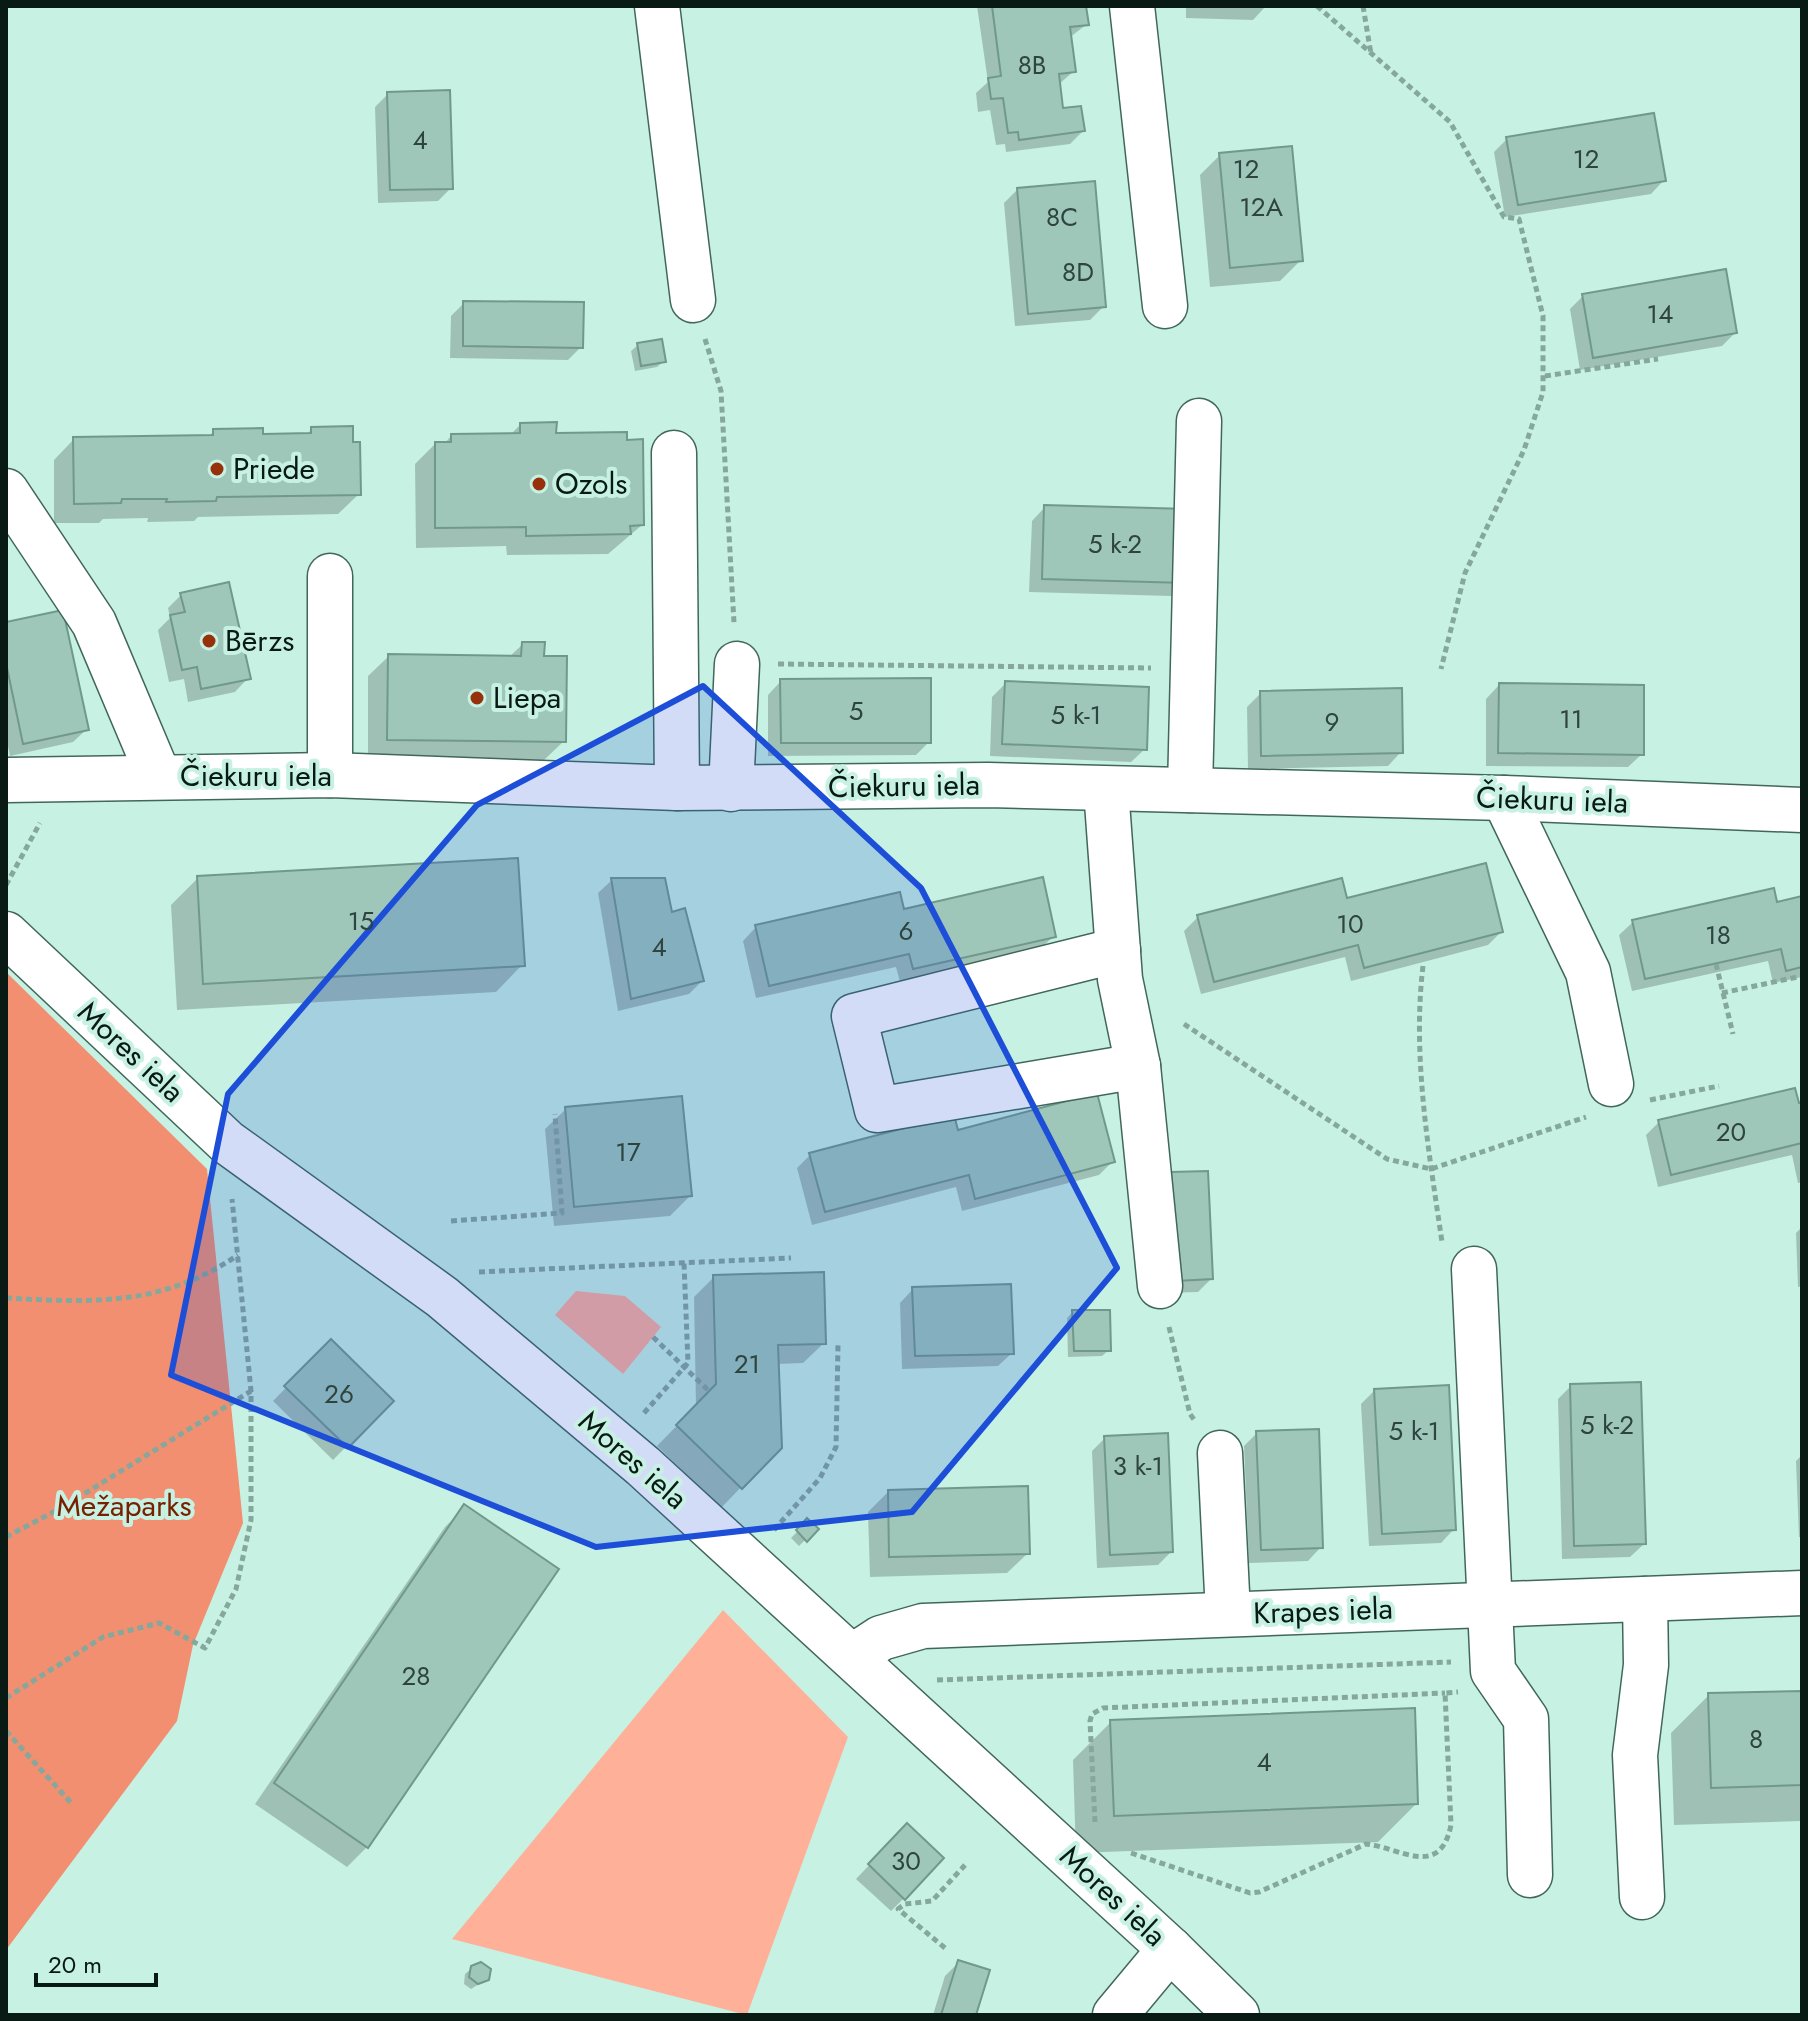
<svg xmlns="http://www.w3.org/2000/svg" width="1808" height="2021" font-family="Jost,sans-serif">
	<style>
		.green { fill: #feb099 }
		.forest { fill: #f28f71 }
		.shadow { fill: #0003 }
		.building { fill: #9ec7ba; stroke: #71988c; stroke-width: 2 }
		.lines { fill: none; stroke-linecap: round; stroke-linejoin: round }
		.minor-casing { stroke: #41675b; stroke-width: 47 }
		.path { stroke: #86a79c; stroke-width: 5; stroke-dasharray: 6 4; stroke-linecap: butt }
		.minor { stroke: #fff; stroke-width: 44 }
		.marked { fill: #1d4ed8; fill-opacity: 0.2; stroke: #1d4ed8; stroke-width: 6; stroke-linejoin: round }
		.poi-dot { fill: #97310c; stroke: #c7f1e3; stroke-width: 3 }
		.labels { text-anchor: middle; stroke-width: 8; stroke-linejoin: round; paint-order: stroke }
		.number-label { font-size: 26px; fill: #2e443e }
		.poi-label { font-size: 30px; fill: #091914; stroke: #c7f1e3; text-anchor: start }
		.street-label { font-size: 30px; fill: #091914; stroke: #c7f1e3 }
		.park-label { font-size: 30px; fill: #782101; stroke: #c7f1e3 }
	</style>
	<rect width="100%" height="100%" fill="#c7f1e3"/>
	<!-- green -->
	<g class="green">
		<path d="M576,1291L625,1296L661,1327L623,1374L555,1315Z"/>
		<path d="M723,1610L848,1737L747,2015L452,1939Z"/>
	</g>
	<!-- forest -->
	<path class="forest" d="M6,972L207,1169L243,1523L193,1645L177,1721L6,1950Z"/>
	<!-- shadow -->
	<g class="shadow">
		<path d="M977,6H1067L1087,24L1069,38L1074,71L1058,85L1061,110L1083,131L1070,144L1006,152L1005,144L996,145L990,110L978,112L976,93L988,82Z"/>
		<path d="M1186,6H1266L1253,20L1186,18Z"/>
		<path d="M388,94L451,188L438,201L378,203L375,107Z"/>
		<path d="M1507,139L1664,180L1651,194L1505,217L1494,152Z"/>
		<path d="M1220,155L1301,260L1280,281L1210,287L1200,175Z"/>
		<path d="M1018,189L1104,306L1090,320L1015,326L1004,203Z"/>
		<path d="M1583,296L1735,333L1722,346L1580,370L1570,309Z"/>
		<path d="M464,303L581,347L568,360L450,358L451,316Z"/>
		<path d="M638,345L664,361L657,367L635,371L631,351Z"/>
		<path d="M520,425L554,435L642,525L608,554L507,555L506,546L416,548L415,464L435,444H444L451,436L510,435Z"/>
		<path d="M312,429L359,494L338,514L198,517L194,521L147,522L148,518L103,519L99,523H54V460L74,439L208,437L214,431L306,435Z"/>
		<path d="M1045,507L1184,582L1171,596L1029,592L1032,521Z"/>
		<path d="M181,595L248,678L235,692L188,702L184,679L169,682L158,630L170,618L168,608Z"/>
		<path d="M6,624L87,729L73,742L10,756L6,736Z"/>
		<path d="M523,644L542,658L564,741L543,761L368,759V676L389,656L508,658Z"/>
		<path d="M781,681L929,742L916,755L768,756V695Z"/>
		<path d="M1006,683L1145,749L1131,762L990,756L992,697Z"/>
		<path d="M1499,685L1642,754L1628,767L1486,766V699Z"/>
		<path d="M1261,693L1401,752L1388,766L1248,769L1247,707Z"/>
		<path d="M198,878L522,965L496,992L177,1010L171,905Z"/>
		<path d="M612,880L671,915L702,981L689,994L618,1011L598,893Z"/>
		<path d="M1802,898V977L1773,983L1768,961L1632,991L1619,935L1633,922Z"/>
		<path d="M1346,901L1501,932L1488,945L1351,981L1345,957L1201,994L1184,931L1198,917Z"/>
		<path d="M902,912L1054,936L1040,949L900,982L896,967L756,998L743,941L756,927Z"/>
		<path d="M1802,1104V1182L1798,1183L1792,1155L1658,1187L1646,1135L1659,1122Z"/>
		<path d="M566,1109L690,1196L670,1216L554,1226L545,1129Z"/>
		<path d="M956,1132L1112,1162L1099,1175L962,1211L956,1187L812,1225L797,1168L810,1155Z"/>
		<path d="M1172,1174L1211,1279L1198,1292L1164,1293L1159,1188Z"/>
		<path d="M1802,1227V1286L1798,1287L1796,1233Z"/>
		<path d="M714,1277L824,1343L803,1363L777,1364L780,1447L721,1508L657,1446L696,1406L694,1297Z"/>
		<path d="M913,1289L1012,1353L998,1366L902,1369L900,1303Z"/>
		<path d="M1073,1312L1109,1350L1102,1356L1068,1357L1067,1318Z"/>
		<path d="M331,1342L391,1401L333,1460L273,1401Z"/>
		<path d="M1571,1386L1644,1544L1630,1557L1562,1559L1558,1399Z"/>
		<path d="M1375,1390L1454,1529L1441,1543L1369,1546L1361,1404Z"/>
		<path d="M1257,1433L1321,1547L1308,1561L1249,1563L1244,1446Z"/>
		<path d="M1105,1438L1171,1552L1158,1565L1097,1568L1092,1451Z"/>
		<path d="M1802,1455V1537H1799L1796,1461Z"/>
		<path d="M888,1492L1028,1553L1007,1573L870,1577L868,1512Z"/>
		<path d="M465,1507L367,1847L347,1867L255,1804L445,1527Z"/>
		<path d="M808,1521L816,1529L799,1546L791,1538Z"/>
		<path d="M1802,1693V1821L1674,1825L1671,1733L1709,1695Z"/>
		<path d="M1111,1722L1416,1804L1378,1842L1076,1853L1073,1760Z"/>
		<path d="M894,1839L904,1898L891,1911L856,1879Z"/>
		<path d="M958,1963L974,2015H933L945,1976Z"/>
		<path d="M472,1968L487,1979L471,1989L464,1984L465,1974Z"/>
	</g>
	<!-- building -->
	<g class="building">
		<path d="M992,6H1086L1089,25L1070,27L1076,72L1059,74L1063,108L1081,106L1085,131L1019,140L1018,132L1008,133L1003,98L991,99L988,78L1001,76Z"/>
		<path d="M450,90L453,189L390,190L387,92Z"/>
		<path d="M1654,113L1666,181L1518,205L1506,137Z"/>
		<path d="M1292,146L1303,261L1230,268L1219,153Z"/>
		<path d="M1095,181L1106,307L1028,314L1017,188Z"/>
		<path d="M1726,269L1737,333L1593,358L1582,294Z"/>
		<path d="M463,301L584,302L583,348L463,346Z"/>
		<path d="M662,339L666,362L641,366L637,343Z"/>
		<path d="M557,422L556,433L627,432V440L643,439L644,525L630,526L631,534L526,536V527L435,528V442H451V434L520,433V423Z"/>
		<path d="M353,426V442H360L361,495L217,497L216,501L166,502L167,499H122L121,503L74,504L73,437L213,435V429L263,428V434L311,433V427Z"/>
		<path d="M1044,505L1188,509L1186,583L1042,579Z"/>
		<path d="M229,582L251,679L201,689L197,667L182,670L170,615L185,612L180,593Z"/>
		<path d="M63,610L89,730L23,744L6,663V622Z"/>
		<path d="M522,642H545L544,656H567L566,742L387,740L388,654L521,656Z"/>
		<path d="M931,678V743H781L780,679Z"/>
		<path d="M1005,681L1149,687L1147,750L1002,744Z"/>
		<path d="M1499,683L1644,685V755L1498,753Z"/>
		<path d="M1402,688L1403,753L1261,756L1260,691Z"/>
		<path d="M518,858L525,966L203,984L197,876Z"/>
		<path d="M1486,863L1503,932L1364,968L1358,945L1214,982L1197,915L1342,878L1347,898Z"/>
		<path d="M1043,877L1056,937L913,969L909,954L769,986L755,925L900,892L904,909Z"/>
		<path d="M611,878H665L672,912L685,908L704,981L631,999Z"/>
		<path d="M1774,888L1777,902L1802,896V967L1786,971L1781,949L1645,979L1632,920Z"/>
		<path d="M1795,1088L1799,1103L1802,1102V1143L1671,1175L1658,1120Z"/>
		<path d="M1097,1093L1115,1162L975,1199L969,1175L825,1212L809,1153L954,1115L958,1130Z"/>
		<path d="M682,1096L692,1196L574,1207L565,1107Z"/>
		<path d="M1208,1171L1213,1279L1176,1281L1171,1172Z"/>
		<path d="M824,1272L826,1344L778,1345L782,1448L742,1489L676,1425L716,1384L713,1275Z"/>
		<path d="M1011,1284L1014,1354L915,1356L912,1287Z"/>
		<path d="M1072,1310H1110L1111,1351H1074Z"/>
		<path d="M331,1339L394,1401L348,1448L284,1386Z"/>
		<path d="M1641,1382L1646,1544L1574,1546L1570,1384Z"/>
		<path d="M1449,1385L1456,1530L1382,1534L1374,1389Z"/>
		<path d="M1319,1429L1323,1548L1261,1550L1256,1431Z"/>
		<path d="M1168,1433L1173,1552L1110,1555L1104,1436Z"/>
		<path d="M1028,1486L1030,1554L889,1557L888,1490Z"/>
		<path d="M464,1504L559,1569L368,1848L274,1783Z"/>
		<path d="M807,1518L819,1529L807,1542L796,1530Z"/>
		<path d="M1802,1691V1785L1711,1788L1708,1693Z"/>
		<path d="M1415,1708L1418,1804L1114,1816L1110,1720Z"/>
		<path d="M907,1823L944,1858L905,1900L868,1864Z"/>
		<path d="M958,1960L990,1970L976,2015H941Z"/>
		<path d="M481,1962L491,1969L489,1980L478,1984L469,1977L471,1966Z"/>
	</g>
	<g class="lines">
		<defs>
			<g id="minor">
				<path d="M657,6L693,300"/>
				<path d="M1132,6L1165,306"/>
				<path d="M674,453L677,788"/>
				<path d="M6,491L94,623L159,777"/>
				<path d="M330,775V576"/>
				<path d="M6,780L330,775L677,788L988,785L1504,798L1802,810"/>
				<path d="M731,789L737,664"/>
				<path d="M1106,789L1120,979L1138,1066L1160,1286"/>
				<path d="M1190,790L1199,421"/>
				<path d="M1504,798L1588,972L1611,1084"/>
				<path d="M6,934L227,1142L442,1297L643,1466L1170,1949L1237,2015"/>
				<path d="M1118,950L854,1016L877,1110L1138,1066"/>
				<path d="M1474,1269L1493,1671L1526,1719L1530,1875"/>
				<path d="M1220,1453L1228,1613"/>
				<path d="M852,1657L881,1638L923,1626L1802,1593"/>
				<path d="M1642,1897L1635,1755L1646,1665L1645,1599"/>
				<path d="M1115,2015L1170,1949"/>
			</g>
		</defs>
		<!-- minor casing -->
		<use href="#minor" class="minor-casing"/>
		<!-- path -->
		<g class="path">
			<path d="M1317,6L1450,122L1504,217L1519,219L1543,316V392L1524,450L1465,573L1441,669"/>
			<path d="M1363,6L1371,54"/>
			<path d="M705,339L721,391L734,623"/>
			<path d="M1545,376L1658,359"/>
			<path d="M778,664L1151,668"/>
			<path d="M6,885L40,823"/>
			<path d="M1716,964L1733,1034"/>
			<path d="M1423,966C1412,1056 1429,1153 1442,1242"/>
			<path d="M1722,993L1802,976"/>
			<path d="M1184,1024L1387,1159L1431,1169L1586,1117"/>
			<path d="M1650,1100L1719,1086"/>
			<path d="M451,1221L562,1213L555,1114"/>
			<path d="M479,1272L791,1258"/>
			<path d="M6,1298C93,1303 163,1306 238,1255"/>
			<path d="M1169,1327L1190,1414L1195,1421"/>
			<path d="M653,1337L709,1391"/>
			<path d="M644,1413L688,1363L684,1263"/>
			<path d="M774,1530L820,1478L836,1447L838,1345"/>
			<path d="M6,1537L61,1508L251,1391"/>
			<path d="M937,1680L1451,1662"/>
			<path d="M6,1698L103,1637L159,1623L205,1648L236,1589L251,1520V1391L232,1199"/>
			<path d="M6,1731L72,1804"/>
			<path d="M1095,1822L1090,1721L1092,1714L1103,1708L1445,1693"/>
			<path d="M1131,1853L1250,1893L1259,1892L1366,1844C1399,1847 1440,1880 1451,1825L1445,1693L1458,1692"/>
			<path d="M945,1948L898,1909L905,1904L932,1901L965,1865"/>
		</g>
		<!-- minor -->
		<use href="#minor" class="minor"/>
	</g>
	<!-- marked area -->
	<path class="marked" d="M703,686L921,888L1117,1268L912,1512L596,1547L171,1375L228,1094L477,805Z"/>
	<!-- markers -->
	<g class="poi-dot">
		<circle cx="217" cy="469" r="8"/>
		<circle cx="539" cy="484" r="8"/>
		<circle cx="209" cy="641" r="8"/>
		<circle cx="477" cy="698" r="8"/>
	</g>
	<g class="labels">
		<!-- number labels -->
		<g class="number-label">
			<text x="1032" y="74">8B</text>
			<text x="420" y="149">4</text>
			<text x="1586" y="168">12</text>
			<text x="1246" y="178">12</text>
			<text x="1261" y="216">12A</text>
			<text x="1062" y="226">8C</text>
			<text x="1078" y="281">8D</text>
			<text x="1660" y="323">14</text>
			<text x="1115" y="553">5 k-2</text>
			<text x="856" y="720">5</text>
			<text x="1076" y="724">5 k-1</text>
			<text x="1571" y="728">11</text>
			<text x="1332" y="731">9</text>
			<text x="361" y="930">15</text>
			<text x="1350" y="933">10</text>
			<text x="906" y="940">6</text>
			<text x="1718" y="944">18</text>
			<text x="659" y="956">4</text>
			<text x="1731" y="1141">20</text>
			<text x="628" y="1161">17</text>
			<text x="747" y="1373">21</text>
			<text x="339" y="1403">26</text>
			<text x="1607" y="1434">5 k-2</text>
			<text x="1414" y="1440">5 k-1</text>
			<text x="1138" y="1475">3 k-1</text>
			<text x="416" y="1685">28</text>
			<text x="1756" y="1748">8</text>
			<text x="1264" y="1771">4</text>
			<text x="906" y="1870">30</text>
		</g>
		<!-- poi labels -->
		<g class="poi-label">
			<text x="233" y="479">Priede</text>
			<text x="555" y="494">Ozols</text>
			<text x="225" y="651">Bērzs</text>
			<text x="493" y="708">Liepa</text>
		</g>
		<!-- street labels -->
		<g class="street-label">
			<text x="256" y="786">Čiekuru iela</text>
			<text transform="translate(904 786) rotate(-1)" y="10">Čiekuru iela</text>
			<text transform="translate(1552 800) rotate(2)" y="10">Čiekuru iela</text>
			<text transform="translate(131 1052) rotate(43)" y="10">Mores iela</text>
			<text transform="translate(633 1460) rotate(41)" y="10">Mores iela</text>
			<text transform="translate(1323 1611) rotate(-2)" y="10">Krapes iela</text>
			<text transform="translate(1113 1896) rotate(43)" y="10">Mores iela</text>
		</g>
		<!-- park labels -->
		<g class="park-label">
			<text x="124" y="1516">Mežaparks</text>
		</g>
	</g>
	<!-- border -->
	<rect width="1808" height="2021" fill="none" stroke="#091914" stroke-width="16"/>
	<!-- scale -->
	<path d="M36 1973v12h120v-12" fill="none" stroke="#091914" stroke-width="4"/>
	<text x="48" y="1973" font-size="24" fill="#091914" stroke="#c7f1e3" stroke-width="6" paint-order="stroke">20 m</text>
</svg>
